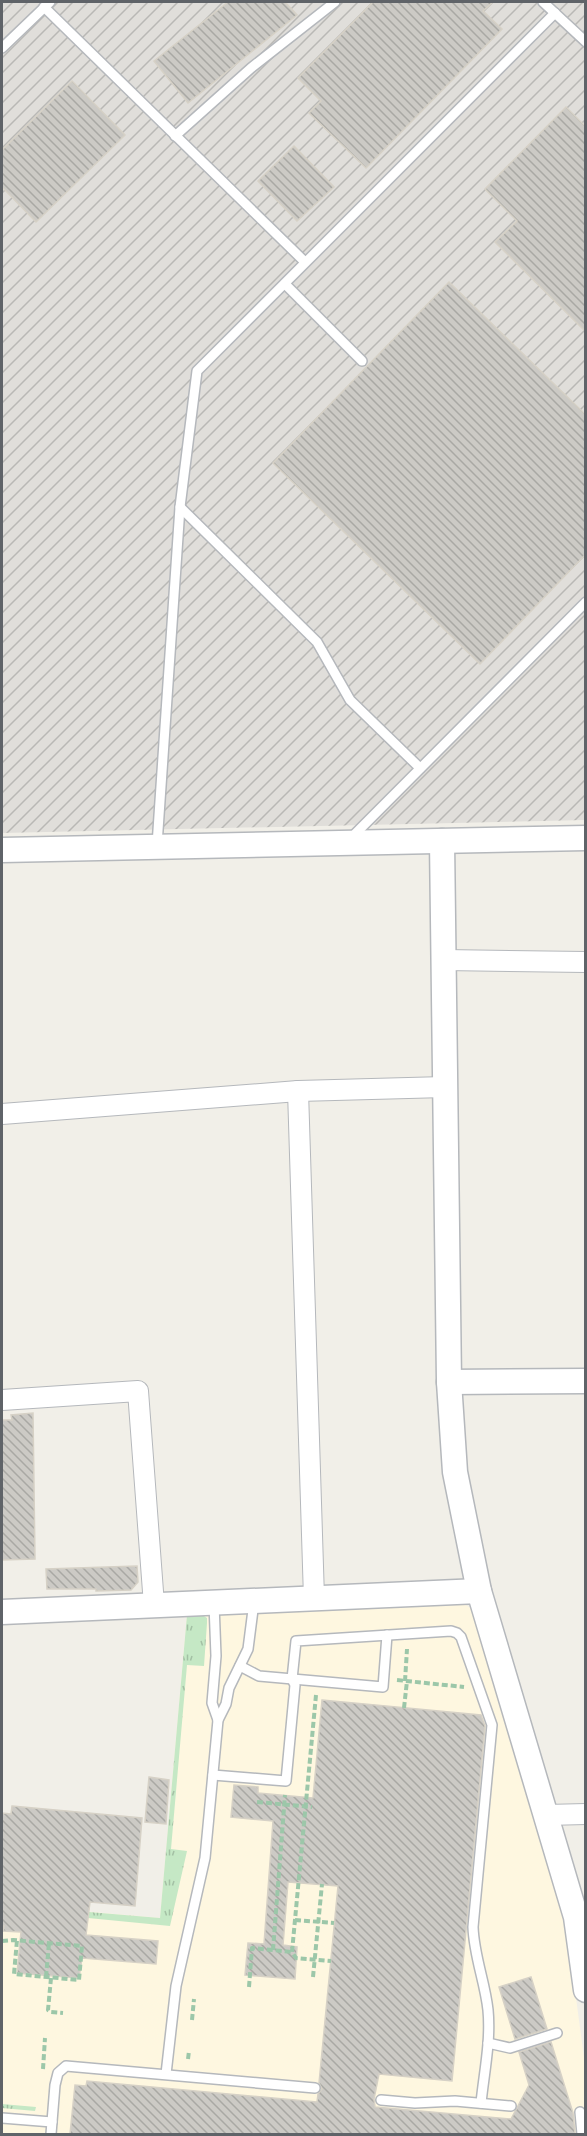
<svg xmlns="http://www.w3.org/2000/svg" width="587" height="2136" font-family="Ubuntu,sans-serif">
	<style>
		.commercial { fill: #fef7e0 }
		.industrial { fill: url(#industrial-furrows) }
		.grass { fill: url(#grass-tufts) }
		.building { fill: url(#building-back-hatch); stroke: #d6d1c6; stroke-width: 1.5 }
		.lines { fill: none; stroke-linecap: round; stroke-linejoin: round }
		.service-casing { stroke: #b5b8bc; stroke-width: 12 }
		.minor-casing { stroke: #b5b8bc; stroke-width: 22 }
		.tertiary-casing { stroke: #b5b8bc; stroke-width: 27 }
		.path { stroke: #9cc7a9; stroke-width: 4; stroke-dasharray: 6 3; stroke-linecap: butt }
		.service { stroke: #fff; stroke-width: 9 }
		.minor { stroke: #fff; stroke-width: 20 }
		.tertiary { stroke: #fff; stroke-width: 24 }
	</style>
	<defs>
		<pattern id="industrial-furrows" width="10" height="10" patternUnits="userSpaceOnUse" patternTransform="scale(1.5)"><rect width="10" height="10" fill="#e0deda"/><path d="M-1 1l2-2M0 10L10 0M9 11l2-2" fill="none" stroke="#b9b8b5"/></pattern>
		<pattern id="grass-tufts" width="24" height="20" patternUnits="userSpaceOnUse" patternTransform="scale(1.5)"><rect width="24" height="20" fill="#c5e8c5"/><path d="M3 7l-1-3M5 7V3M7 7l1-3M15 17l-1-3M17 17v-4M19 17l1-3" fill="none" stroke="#a3c0a4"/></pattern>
		<pattern id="building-back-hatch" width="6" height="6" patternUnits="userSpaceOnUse" patternTransform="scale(1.5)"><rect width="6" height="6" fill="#cccac5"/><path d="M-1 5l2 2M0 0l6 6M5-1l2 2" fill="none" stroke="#a9a8a4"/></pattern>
	</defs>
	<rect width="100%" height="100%" fill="#f1efe8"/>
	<!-- commercial -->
	<path class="commercial" d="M460,1601L475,1611L565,1916L585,2065V2134H2V1904L160,1918L187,1615Z"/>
	<!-- industrial -->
	<path class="industrial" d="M2,2H585V820L2,833Z"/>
	<!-- grass -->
	<g class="grass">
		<path d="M201,1614L207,1618V1623L204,1666L187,1665L171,1849L187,1851L170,1926L88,1918L89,1912L160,1918L187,1615Z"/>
		<path d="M2,2104L36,2107L35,2111L2,2108Z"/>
	</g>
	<!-- building -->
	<g class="building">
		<path d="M228,2H285L297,15L188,103L154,61Z"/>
		<path d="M373,2H493L483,11L502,29L366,168L309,113L321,101L298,78Z"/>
		<path d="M72,81L125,135L36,222L2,187V150Z"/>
		<path d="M566,107L585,126V331L495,242L517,221L485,189Z"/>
		<path d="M294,146L334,187L297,221L258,181Z"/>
		<path d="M449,282L585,414V555L480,664L273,463Z"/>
		<path d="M33,1413L35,1559L2,1560V1420H12L11,1415Z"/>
		<path d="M137,1566L138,1582L131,1590L96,1591V1589H47L46,1569Z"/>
		<path d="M322,1700L481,1715L485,1726L452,2081L379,2074L374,2099L375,2107L511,2119L529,2085L519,2052L551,2042L573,2113L575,2134H70L75,2085L86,2086L87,2081L317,2102L318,2094L322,2089L319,2083L338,1886L288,1882L283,1945L297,1947L295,1979L245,1975L248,1943L264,1944L273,1821L231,1817L234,1785L258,1787V1793L313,1798Z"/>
		<path d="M149,1777L169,1780L166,1824L145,1822Z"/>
		<path d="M12,1806L142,1818L135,1906L90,1902L86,1935L158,1941L156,1964L82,1958L79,1978L17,1973L21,1932L3,1931L4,1926H2V1813L11,1814Z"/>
		<path d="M531,1977L547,2029L515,2039L499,1987Z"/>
	</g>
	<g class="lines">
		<defs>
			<g id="service">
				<path d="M543,2L586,42"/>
				<path d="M44,7L305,262"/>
				<path d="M2,48L50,2"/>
				<path d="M175,136L251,68L335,2"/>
				<path d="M285,284L362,361"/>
				<path d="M180,507L317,642L350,700L420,768"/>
				<path d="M350,839L586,602"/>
				<path d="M157,845L180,507L197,371L555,13"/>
				<path d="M214,1604L216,1656L212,1703L218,1720"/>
				<path d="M240,1666L259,1676L383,1687L387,1635"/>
				<path d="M213,1775L286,1781L295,1685L292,1679L296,1641L451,1631L457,1633L461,1637L492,1725L473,1927C474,1956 485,1982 488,2010C491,2041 484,2073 481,2103"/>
				<path d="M488,2043L510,2048L557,2033"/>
				<path d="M166,2074L176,1986L205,1858L218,1720L226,1704L229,1688L248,1649L254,1602"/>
				<path d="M381,2100L415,2103L455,2101L511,2106"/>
				<path d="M580,2112L582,2134"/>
				<path d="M2,2118L52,2122"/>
				<path d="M51,2134L55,2085L58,2073L66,2066L315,2088"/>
			</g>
			<g id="minor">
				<path d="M444,960L586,962"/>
				<path d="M298,1091L314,1598"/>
				<path d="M2,1114L298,1091L445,1087"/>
				<path d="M2,1400L138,1391L154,1605"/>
				<path d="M546,1815L586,1814"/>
			</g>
			<g id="tertiary">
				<path d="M442,841L449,1382L455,1472L479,1591L576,1917L586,1990"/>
				<path d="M2,850L586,838"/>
				<path d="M449,1382L586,1381"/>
				<path d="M2,1612L479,1591"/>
			</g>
		</defs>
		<!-- service casing -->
		<use href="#service" class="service-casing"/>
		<!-- minor casing -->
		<use href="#minor" class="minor-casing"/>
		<!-- tertiary casing -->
		<use href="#tertiary" class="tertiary-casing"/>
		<!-- path -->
		<g class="path">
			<path d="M397,1680L464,1687"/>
			<path d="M405,1681L407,1649"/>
			<path d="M316,1695L292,1952L296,1958L331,1961"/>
			<path d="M404,1708L407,1681"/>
			<path d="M257,1802L312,1807"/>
			<path d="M295,1920L334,1923"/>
			<path d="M2,1941L13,1940L82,1946L79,1980L14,1974L17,1940"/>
			<path d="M273,1950L285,1795"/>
			<path d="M46,1977L49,1943"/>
			<path d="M313,1977L322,1884"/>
			<path d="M51,1978L48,2010L51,2012L63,2013"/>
			<path d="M249,1987L252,1948L292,1952"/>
			<path d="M192,2020L194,1999"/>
			<path d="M188,2059L189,2051"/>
			<path d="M43,2069L45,2038"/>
		</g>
		<!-- service -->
		<use href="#service" class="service"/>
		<!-- minor -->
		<use href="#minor" class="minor"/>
		<!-- tertiary -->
		<use href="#tertiary" class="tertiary"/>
	</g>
	<!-- border -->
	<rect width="587" height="2136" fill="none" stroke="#5f6368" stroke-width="6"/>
</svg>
